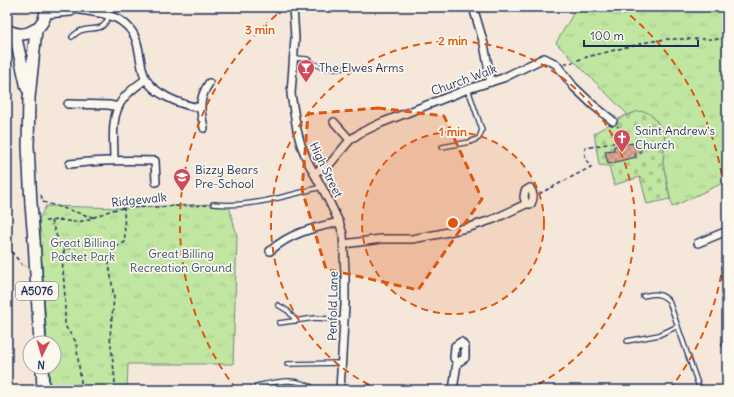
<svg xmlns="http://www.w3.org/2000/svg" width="734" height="397" font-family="Delius,sans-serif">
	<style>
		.cemetery { fill: url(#cemetery-stones); stroke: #6e8a80 }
		.park { fill: url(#park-tufts); stroke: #6e8a80 }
		.building { fill: url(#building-cross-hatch); stroke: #1b2f5e }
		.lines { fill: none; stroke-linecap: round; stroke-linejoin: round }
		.service-casing { stroke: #1b2f5e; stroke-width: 6 }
		.minor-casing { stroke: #1b2f5e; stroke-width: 10 }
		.primary-casing { stroke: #1b2f5e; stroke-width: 14 }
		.path { stroke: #1b2f5e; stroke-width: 1.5; stroke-dasharray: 4 3; stroke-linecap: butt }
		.service { stroke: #fbf7ec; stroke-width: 3.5 }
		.minor { stroke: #fbf7ec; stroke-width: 7 }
		.primary { stroke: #fbf7ec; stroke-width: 11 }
		.primary-bridge-casing { stroke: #1b2f5e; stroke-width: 14; stroke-linecap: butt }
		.primary-bridge { stroke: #fbf7ec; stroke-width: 11 }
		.marked { fill: #de5710; fill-opacity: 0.2; stroke: #de5710; stroke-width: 3; stroke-dasharray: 8 5; stroke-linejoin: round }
		.ring { fill: none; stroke: #de5710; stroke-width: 2; stroke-dasharray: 7 5 }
		.labels { text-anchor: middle; stroke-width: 3.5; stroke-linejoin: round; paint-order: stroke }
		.shield { fill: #fbf7ec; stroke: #5e6b89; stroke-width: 1 }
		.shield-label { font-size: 11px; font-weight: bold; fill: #1b2f5e }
		.poi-label { font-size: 12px; fill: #1b2f5e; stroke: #fbf7ec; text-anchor: start }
		.street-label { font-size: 12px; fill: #1b2f5e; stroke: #fbf7ec }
		.park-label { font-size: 12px; fill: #3c546b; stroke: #fbf7ec }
		.centre { fill: #de5710; stroke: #fbf7ec; stroke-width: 2 }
		.ring-label { font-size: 12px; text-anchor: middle; font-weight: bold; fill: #de5710; stroke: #fbf7ec; stroke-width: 3.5; stroke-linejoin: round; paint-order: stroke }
	</style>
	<defs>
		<pattern id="cemetery-stones" width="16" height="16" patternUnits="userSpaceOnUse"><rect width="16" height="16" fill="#c0e6a1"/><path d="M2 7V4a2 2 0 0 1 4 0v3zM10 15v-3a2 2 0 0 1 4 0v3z" fill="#a4c68d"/></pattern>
		<pattern id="park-tufts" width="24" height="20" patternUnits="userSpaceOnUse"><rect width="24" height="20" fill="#c0e6a1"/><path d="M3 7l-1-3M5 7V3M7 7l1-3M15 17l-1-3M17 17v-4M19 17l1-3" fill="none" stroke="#a4c68d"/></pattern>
		<pattern id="building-cross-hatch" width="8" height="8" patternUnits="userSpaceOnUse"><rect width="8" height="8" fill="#dba790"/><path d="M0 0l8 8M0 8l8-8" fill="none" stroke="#b18879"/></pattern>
	</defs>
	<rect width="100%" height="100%" fill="#f5e7da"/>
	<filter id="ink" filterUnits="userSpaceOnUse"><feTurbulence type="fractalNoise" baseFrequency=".025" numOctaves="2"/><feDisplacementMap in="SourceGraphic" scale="8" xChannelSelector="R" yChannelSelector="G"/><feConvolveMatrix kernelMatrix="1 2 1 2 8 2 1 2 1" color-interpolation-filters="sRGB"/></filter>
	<g filter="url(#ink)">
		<!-- cemetery -->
		<path class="cemetery" d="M643,110L651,114L665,133L663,163L670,199L647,204L640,177L614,185L609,166L599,165L594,133C610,125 626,112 643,110Z"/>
		<!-- park -->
		<g class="park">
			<path d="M577,7H727V181L672,207L663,163L665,133C653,117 650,105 628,115L556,43Z"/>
			<path d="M213,204L229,206L237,236L233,364H128L127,390H50L49,367H54V343H47L39,219L46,206L124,208Z"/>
		</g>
		<!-- building -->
		<path class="building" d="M634,143V147L640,146L641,152L635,153L636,157L608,164L605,151L614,150V146Z"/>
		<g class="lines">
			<defs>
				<g id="service">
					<path d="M72,37C75,34 79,31 83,30C96,27 104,32 109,15"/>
					<path d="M294,58L307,59L314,64L327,68H345"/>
					<path d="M442,147L470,142L479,138L482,130L468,89"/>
					<path d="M213,204C250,208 286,196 321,187"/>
					<path d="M643,296C654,294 660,292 669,301L700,390"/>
					<path d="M278,305L288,311L296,321"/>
					<path d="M279,323L315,318L344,320"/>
					<path d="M627,341L659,335L678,326"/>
					<path d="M724,344L727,342"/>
					<path d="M287,364L342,363"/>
					<path d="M256,386C280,381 294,376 317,390"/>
				</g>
				<g id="minor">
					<path d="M62,7C79,11 106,11 121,21C142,35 137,54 144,75C151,94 182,105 200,108"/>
					<path d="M293,7L295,38L291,94L297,130L301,145L308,162L327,197L339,222L343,234L345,273V304L340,390"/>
					<path d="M473,7L484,44L491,82"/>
					<path d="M46,14L71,12"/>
					<path d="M68,104L109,105L118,107"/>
					<path d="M334,122L350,140"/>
					<path d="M204,128C200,109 198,100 209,83"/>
					<path d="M114,160C114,140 110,116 123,99C129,91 138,85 146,79"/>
					<path d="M70,164C99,160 126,160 155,161L156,182"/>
					<path d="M314,173L329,165L350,140L360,133L381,123L468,89L503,78L544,58L556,64L574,87L593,105L613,121"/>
					<path d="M698,243L727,231"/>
					<path d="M344,244L381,239H412L439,234L470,227L494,219L526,204L524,197L525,191L530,188C534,194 534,198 531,204H526"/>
					<path d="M270,251C290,233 313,228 339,222"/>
					<path d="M453,390L457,363L454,358L455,346L461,342L465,347V358L457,363"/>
				</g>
				<g id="primary">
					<path d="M7,30C25,41 47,28 46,7"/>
					<path d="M15,34L27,88"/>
					<path d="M31,204L28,146L29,98L36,30"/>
					<path d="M34,240L40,343"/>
					<path d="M42,367L43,390"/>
				</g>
			</defs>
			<!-- service casing -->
			<use href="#service" class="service-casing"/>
			<!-- minor casing -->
			<use href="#minor" class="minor-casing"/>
			<!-- primary casing -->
			<use href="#primary" class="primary-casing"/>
			<!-- path -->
			<g class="path">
				<path d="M564,63H571L583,58L647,42L668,39H727"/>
				<path d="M539,194L591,167L585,158V148L623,141L621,130L617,126"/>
				<path d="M41,195L43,202L95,218"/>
				<path d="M45,221L62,220L72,222L84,221L112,210L124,208L207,205"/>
				<path d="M51,221L60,245L65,249"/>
				<path d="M7,246L23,266H26"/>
				<path d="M82,390L76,342L65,326V297L62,257L65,249L107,240L116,247"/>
				<path d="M114,390L115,381L110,336L114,298L108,256L116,247L125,242L124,208"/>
			</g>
			<!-- service -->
			<use href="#service" class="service"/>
			<!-- minor -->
			<use href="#minor" class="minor"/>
			<!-- primary -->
			<use href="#primary" class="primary"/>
			<defs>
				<path id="primary-bridge" d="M31,204L34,240"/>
			</defs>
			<!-- primary-bridge casing -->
			<use href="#primary-bridge" class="primary-bridge-casing"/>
			<!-- primary-bridge -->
			<use href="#primary-bridge" class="primary-bridge"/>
		</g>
	</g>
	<!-- marked area -->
	<path class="marked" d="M378,108L444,116L482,199L418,290L326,269L302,190L308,114Z"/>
	<!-- distance rings -->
	<circle cx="453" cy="223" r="91" fill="#de5710" fill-opacity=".12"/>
	<g class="ring">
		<circle cx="453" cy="223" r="91"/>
		<path d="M380 390A182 182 0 1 1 526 390"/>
		<path d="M236 389A273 273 0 0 1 285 8M621 8A273 273 0 0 1 670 389"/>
	</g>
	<!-- icons -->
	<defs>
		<symbol id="bar-pin" viewBox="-11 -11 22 30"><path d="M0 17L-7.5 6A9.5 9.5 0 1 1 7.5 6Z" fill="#d1495b" stroke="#fbf7ec"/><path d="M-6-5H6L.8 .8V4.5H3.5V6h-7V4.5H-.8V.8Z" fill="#fff"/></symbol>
		<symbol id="church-pin" viewBox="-11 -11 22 30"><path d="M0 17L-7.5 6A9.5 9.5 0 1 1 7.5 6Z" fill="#d1495b" stroke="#fbf7ec"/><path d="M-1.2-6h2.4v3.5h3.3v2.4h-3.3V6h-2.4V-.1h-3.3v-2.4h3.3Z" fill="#fff"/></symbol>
		<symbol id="school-pin" viewBox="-11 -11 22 30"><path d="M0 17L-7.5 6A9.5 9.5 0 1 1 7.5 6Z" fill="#d1495b" stroke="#fbf7ec"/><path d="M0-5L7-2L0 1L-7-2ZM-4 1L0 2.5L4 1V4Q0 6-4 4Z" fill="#fff"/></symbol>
	</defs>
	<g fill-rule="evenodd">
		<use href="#bar-pin" x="296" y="58" width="20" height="27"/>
		<use href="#church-pin" x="612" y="128" width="20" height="27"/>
		<use href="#school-pin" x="172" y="167" width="20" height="27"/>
	</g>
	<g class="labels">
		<!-- shield labels -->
		<rect class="shield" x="16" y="282" width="42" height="18" rx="3"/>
		<g class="shield-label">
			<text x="37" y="295">A5076</text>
		</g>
		<!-- poi labels -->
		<g class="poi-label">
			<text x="319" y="72">The Elwes Arms</text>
			<text x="635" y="135">Saint Andrew's<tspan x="635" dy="14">Church</tspan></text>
			<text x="195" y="174">Bizzy Bears<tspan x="195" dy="14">Pre-School</tspan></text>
		</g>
		<!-- street labels -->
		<g class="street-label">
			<text transform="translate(464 80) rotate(-20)" y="4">Church Walk</text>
			<text transform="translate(326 170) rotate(64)" y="4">High Street</text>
			<text transform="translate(139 200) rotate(-6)" y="4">Ridgewalk</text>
			<text transform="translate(333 306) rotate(-89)" y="4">Penfold Lane</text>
		</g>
		<!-- park labels -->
		<g class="park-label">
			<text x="83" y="247">Great Billing<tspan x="83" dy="14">Pocket Park</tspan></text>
			<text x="181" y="258">Great Billing<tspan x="181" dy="14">Recreation Ground</tspan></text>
		</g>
	</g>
	<circle cx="453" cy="223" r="6" class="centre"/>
	<g class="ring-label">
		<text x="260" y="34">3 min</text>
		<text x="453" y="45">2 min</text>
		<text x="453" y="136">1 min</text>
	</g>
	<!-- margin -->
	<rect width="734" height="397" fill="none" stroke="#fbf7ec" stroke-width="24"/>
	<rect x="12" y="12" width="710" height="373" fill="none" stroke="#1b2f5e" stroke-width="1.5" filter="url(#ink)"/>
	<!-- north arrow -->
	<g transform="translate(42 355) rotate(185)"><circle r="19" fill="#fbf7ec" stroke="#a1a7b3"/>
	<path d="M0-3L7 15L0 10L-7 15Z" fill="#d1495b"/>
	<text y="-6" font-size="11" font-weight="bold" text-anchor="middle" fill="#1b2f5e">N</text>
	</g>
	<!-- scale -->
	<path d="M584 40v6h114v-6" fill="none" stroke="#1b2f5e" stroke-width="2"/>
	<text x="590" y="40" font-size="12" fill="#1b2f5e" stroke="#fbf7ec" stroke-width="3" paint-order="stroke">100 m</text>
</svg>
